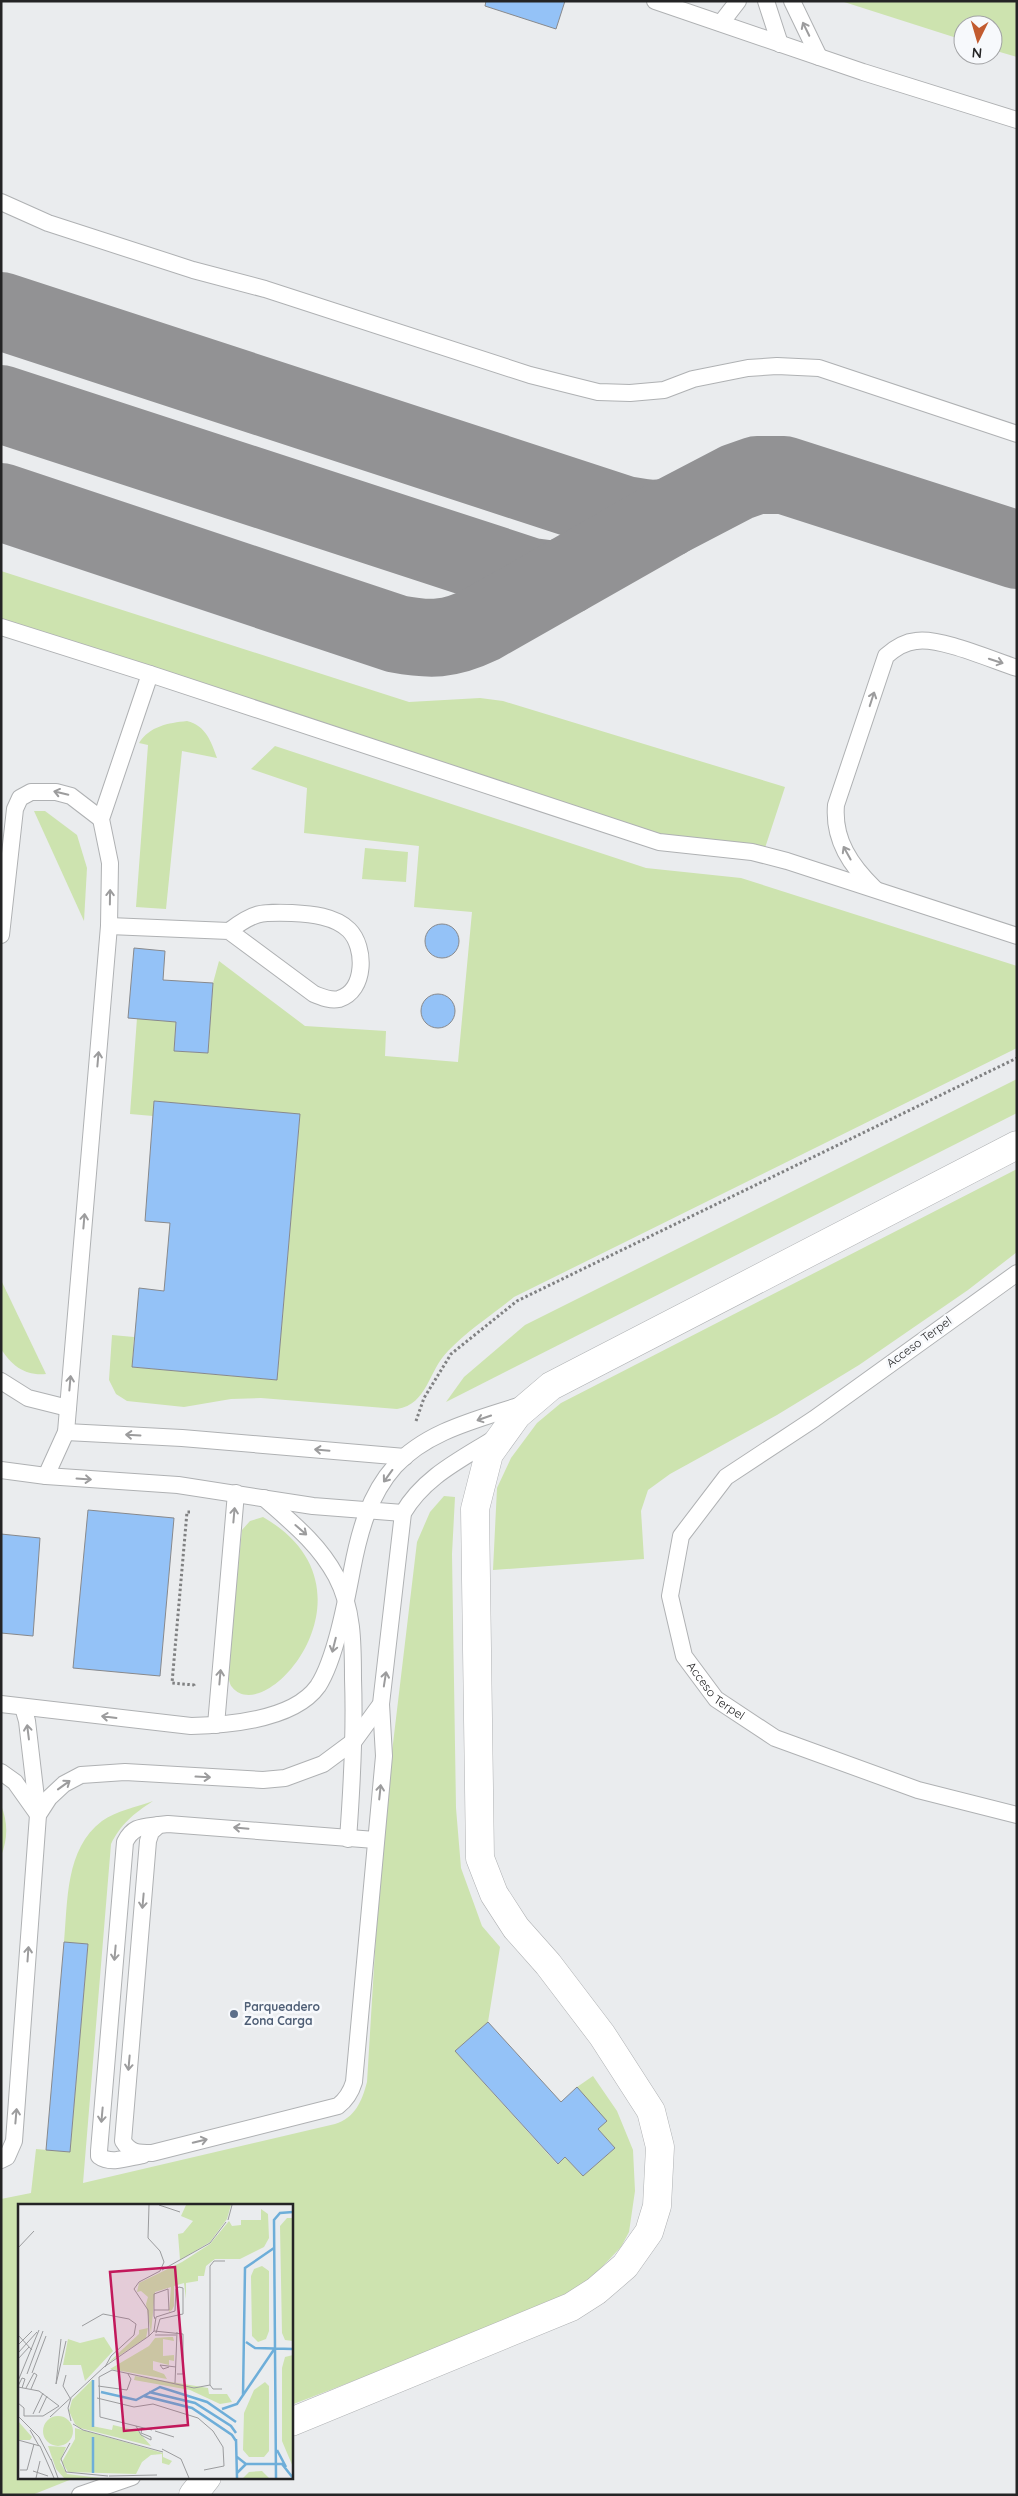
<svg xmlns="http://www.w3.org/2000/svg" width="1018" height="2496" font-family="Quicksand,sans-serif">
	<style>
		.green { fill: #cde3af }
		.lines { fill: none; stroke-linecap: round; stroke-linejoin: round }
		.taxiway { stroke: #929294; stroke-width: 78 }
		.building { fill: #94c2f7; stroke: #88898c }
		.service-casing { stroke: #afb1b3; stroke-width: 18 }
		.minor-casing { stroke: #afb1b3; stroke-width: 29 }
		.path { stroke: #808182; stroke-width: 3; stroke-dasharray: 2.5 2.5; stroke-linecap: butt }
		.service { stroke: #fff; stroke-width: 16 }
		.minor { stroke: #fff; stroke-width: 28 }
		.oneway { stroke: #9c9c9d }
		.service-dot { fill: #5c6f8a; stroke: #f7f9fc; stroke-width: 2 }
		.labels { text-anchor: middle; stroke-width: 5; stroke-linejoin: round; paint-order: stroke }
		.street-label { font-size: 12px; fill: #242425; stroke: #f7f9fc }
		.service-label { font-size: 12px; font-weight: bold; fill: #4e5e75; stroke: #f7f9fc; text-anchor: start }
		.inset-river { fill: none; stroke: #6eaed9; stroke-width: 2.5 }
		.inset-road { fill: none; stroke: #9b9c9e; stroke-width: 1 }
		.view { fill: #c2185b; fill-opacity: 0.15; stroke: #c2185b; stroke-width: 2.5 }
		.inset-edge { fill: none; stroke: #242425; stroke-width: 2.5 }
	</style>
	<rect width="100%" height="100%" fill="#eaecee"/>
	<!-- green -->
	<g class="green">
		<path d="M841,1H1017V57L993,50V25H963V40Z"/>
		<path d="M1,571L409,702L480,698L503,701L785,787L764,851L668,836L639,829L1,619Z"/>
		<path d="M187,721C206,726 211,741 217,758L182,751L166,909L136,907L148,745L139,743C150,726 168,723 187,721Z"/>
		<path d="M275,746L646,868L741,878L1017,966V1048L514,1297C492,1315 467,1331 448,1351C428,1371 428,1404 397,1409L261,1398L231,1399L184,1407L127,1401L116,1394L109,1380L112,1335L134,1337L132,1367L277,1380L300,1115L154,1101L153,1116L130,1114L137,1018L176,1022L174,1051L208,1053L213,983L219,961L305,1026L386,1031L385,1056L458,1062L472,912L414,907L419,846L304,833L307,788L251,769Z"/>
		<path d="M34,811H45L77,835L87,868L84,921Z"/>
		<path d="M365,848L408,852L406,882L362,879Z"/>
		<path d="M1017,1079V1113L446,1402L464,1377L525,1325Z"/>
		<path d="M1017,1169V1252L968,1290L859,1365L777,1415L670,1474L648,1490L641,1511L644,1559L493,1570L497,1488L511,1458L537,1423L561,1403Z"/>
		<path d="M1,1280L46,1374C25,1376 12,1366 1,1349Z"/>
		<path d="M444,1496L455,1497L452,1554L456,1808L461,1868L482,1926L500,1947L488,2022L455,2051L557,2164L565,2157L583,2176L615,2148L598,2129L577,2087L593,2076L617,2111L633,2150L635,2191L629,2232L621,2247L583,2287L504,2323L291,2405V2205H19V2477H77L32,2495H1V2199L31,2193L36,2149L70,2152L88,1945L64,1942C68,1901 65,1849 102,1821C116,1811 137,1807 153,1801C133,1814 121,1824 111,1844L83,2183L335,2124C355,2118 362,2101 367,2082L382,1836L417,1542L430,1512Z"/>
		<path d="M263,1517C387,1588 266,1730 232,1687C229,1684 229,1676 227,1672L242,1530L250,1521Z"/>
		<path d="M1,1805C8,1823 8,1838 1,1856Z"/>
	</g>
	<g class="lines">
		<!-- taxiway -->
		<g class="taxiway">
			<path d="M1,311L625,515L650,519L668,518"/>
			<path d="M1,404L531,577L554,580L566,576"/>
			<path d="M1,502L397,634C430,640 449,640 480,625L668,518L737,482L757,475H784L1017,550"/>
		</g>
	</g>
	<!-- building -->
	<g class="building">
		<path d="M486,1H565L556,29L485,6Z"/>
		<circle cx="442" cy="941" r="17"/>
		<path d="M134,948L165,951L163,980L213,983L208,1053L174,1051L176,1022L128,1018Z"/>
		<circle cx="438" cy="1011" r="17"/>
		<path d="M154,1101L300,1114L277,1380L132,1367L139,1288L164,1291L170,1223L145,1221Z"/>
		<path d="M88,1510L174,1518L160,1676L73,1668Z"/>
		<path d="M1,1534L40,1538L33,1636L1,1633Z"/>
		<path d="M64,1942L88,1944L70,2152L46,2150Z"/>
		<path d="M488,2022L561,2102L577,2087L607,2121L598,2129L615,2148L583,2176L565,2157L558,2164L455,2051Z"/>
	</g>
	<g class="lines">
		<defs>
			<g id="service">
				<path d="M655,1L863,72L1017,120"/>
				<path d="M766,1L780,44"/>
				<path d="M792,1L819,57"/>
				<path d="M721,23L738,1"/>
				<path d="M1,202L48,223L193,270L265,289L530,375L598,392L630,393L664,390L693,379L748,368L777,366L819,368L1017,434"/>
				<path d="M1,627L150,674L659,842L752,852L787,861L1017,936"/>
				<path d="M875,889C851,866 833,840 836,805L886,656C895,648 904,642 916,641C940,637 992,660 1017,668"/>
				<path d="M109,926L229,931L314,994C322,997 330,1001 339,999C366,991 366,947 349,930C335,916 311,914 292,913C260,912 254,912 229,931"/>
				<path d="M1,935L15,809L20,798L31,792H56L71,796L101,819"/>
				<path id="s1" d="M1017,1273L814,1419L726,1477L681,1536L670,1596L684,1656L716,1699L775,1738L918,1790L1017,1815"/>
				<path d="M1,1381L28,1398L68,1408"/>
				<path d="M66,1432L182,1438L405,1457"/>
				<path d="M1,1470L46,1476L178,1485L313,1506L403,1513"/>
				<path d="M46,1476L66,1432L109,926L110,863L101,819L150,674"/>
				<path d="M264,1498C291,1522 318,1543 336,1576C353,1608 353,1643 353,1679C355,1733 352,1785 348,1839"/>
				<path d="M1,1704L191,1726C229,1725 294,1720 318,1686C335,1660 346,1602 352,1570C359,1533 369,1495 395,1466C428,1430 480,1419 524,1404"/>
				<path d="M23,1707L27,1721L38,1815"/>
				<path d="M216,1725L236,1493"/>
				<path d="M1,1772L15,1782L37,1813"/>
				<path d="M375,1840L168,1824L159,1825L151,1832L148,1841L123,2141C130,2153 138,2153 152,2153L338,2106C347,2099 351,2092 354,2082L384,1756L381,1704"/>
				<path d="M143,2155C130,2157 111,2165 99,2156V2151L125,1842C133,1826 142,1827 159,1825"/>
				<path d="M1,2160L7,2157L14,2141L38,1815L49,1798L64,1784L81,1775L125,1772L263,1780L285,1778L323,1764L354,1741L381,1704L403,1513C424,1477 460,1460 495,1438"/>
				<path d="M80,2495L132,2477"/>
			</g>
			<g id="minor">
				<path d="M291,2422L571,2307L596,2291L625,2266L649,2232L657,2206L660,2147L651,2111L602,2035L548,1964L516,1928L494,1894L480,1858L475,1509L489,1454L517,1415L551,1386L1017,1145"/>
				<path d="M193,2495L207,2477"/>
			</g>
		</defs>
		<!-- service casing -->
		<use href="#service" class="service-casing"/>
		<!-- minor casing -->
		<use href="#minor" class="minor-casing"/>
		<!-- path -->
		<g class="path">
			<path d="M416,1421L424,1398L451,1354L517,1301L1017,1058"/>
			<path d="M190,1512H187L172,1683L194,1685V1688"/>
		</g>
		<!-- service -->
		<use href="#service" class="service"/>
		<!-- minor -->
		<use href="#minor" class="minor"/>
	</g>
	<!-- one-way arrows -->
	<defs><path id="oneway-shaft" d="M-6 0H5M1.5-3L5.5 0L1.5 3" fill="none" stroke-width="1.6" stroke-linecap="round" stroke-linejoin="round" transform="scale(1.25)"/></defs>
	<g class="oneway">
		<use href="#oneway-shaft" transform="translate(806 29) rotate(-116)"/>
		<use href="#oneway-shaft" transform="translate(996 661) rotate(18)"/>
		<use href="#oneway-shaft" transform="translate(872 699) rotate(-72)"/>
		<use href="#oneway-shaft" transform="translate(61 793) rotate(-167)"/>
		<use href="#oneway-shaft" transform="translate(847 853) rotate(-119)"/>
		<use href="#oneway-shaft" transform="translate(110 897) rotate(-89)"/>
		<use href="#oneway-shaft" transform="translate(98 1059) rotate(-85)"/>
		<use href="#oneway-shaft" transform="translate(84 1221) rotate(-85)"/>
		<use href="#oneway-shaft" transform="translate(70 1383) rotate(-85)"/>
		<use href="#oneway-shaft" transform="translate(484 1418) rotate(161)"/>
		<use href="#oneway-shaft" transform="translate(133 1435) rotate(-177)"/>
		<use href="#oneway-shaft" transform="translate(322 1450) rotate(-175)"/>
		<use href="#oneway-shaft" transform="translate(388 1476) rotate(126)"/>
		<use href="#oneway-shaft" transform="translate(84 1479) rotate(4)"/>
		<use href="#oneway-shaft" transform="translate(234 1515) rotate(-85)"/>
		<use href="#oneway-shaft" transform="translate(301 1530) rotate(41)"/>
		<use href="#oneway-shaft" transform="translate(334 1645) rotate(104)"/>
		<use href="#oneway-shaft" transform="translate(220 1677) rotate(-85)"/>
		<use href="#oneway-shaft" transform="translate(385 1679) rotate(-81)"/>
		<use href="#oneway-shaft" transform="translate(109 1717) rotate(-173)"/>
		<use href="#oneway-shaft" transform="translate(28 1732) rotate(-97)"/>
		<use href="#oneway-shaft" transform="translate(203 1777) rotate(3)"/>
		<use href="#oneway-shaft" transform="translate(64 1785) rotate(-36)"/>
		<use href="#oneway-shaft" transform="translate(380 1792) rotate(-84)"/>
		<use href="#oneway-shaft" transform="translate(241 1828) rotate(-175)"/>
		<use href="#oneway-shaft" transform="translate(143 1901) rotate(95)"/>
		<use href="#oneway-shaft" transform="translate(115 1953) rotate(95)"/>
		<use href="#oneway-shaft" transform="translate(28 1954) rotate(-86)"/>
		<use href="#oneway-shaft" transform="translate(129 2063) rotate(95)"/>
		<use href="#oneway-shaft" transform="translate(102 2115) rotate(95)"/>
		<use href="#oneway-shaft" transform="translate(16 2116) rotate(-85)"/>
		<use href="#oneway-shaft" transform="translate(200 2141) rotate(-14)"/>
	</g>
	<!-- markers -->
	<circle class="service-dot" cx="234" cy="2014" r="5"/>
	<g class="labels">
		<!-- street labels -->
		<g class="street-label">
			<text transform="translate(919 1342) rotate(-36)" y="4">Acceso Terpel</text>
			<text dy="4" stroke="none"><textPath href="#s1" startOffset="600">Acceso Terpel</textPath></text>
		</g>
		<!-- service labels -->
		<g class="service-label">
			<text x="244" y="2011">Parqueadero<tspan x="244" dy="14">Zona Carga</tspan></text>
		</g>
	</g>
	<!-- overview -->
	<g transform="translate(18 2204)">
		<rect width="275" height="275" fill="#eaecee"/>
		<path d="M168,1H213L209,15L192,38L162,56L160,30L165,29L175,17L163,12ZM243,5L250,10L251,34L246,43L222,55H197L188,62L186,72H180V77L168,79V95L166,79L156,82V102L154,106L151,108L153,83L137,88L133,129L128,100L130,93L123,87L119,88L121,79L164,58L192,40L211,17L214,22L223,21V16H243ZM269,14H275V137L267,136L264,129L262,22ZM244,62L251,67V127L248,135L240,138L234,132L233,72L236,65ZM130,124L128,134L90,159L121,130V126ZM86,133L95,147L67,177L63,161H45L50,135L62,139ZM151,133H155L156,137L145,135V152L156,151V157L151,156V161L135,157V166L146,170L149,175L92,165L131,142L137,134ZM275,151V263L264,237V164L267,153ZM117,172L190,184L191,190H209L214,198L202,200L172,186L116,176ZM75,175L74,222L94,226L95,221L120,227L133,242L62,224L57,220L51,207L54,196ZM247,178L251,182V247L246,253H231L225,246L226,209L236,186ZM25 227a15 15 0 1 1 30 0a15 15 0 1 1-30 0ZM0,217L14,233L12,236H0ZM57,224L145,249V253L154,257L151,261L144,259V250L133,251L124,258L118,270L50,268L44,258L57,235ZM30,242L48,243L42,258L49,270L82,274H46L38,265ZM244,267L251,274H225L231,268Z" fill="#cde3af"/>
		<path class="inset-river" d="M228,138L237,144L275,145M83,188L118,196L142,183L189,198L218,218M131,188L177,199L213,222L218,229M126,192L174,204L214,231L218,237M225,192L227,64L256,44M204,205L219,200L257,144M75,223V176M75,233V269M218,235L219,274M259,246L268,263M228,260H264L275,274M219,269L228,260L219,253M258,274L256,16L262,9L275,8"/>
		<path class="inset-road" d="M141,1L162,8M210,16L214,1M0,44L16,27M144,66L192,39L208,18M136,106H151L150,85L136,90V112L137,115M64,122L85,110L111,115L118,120L116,131L93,152L87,163M136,127L165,130V170H159M138,129L142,115L165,110M0,131L14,146M137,131H158M131,132L136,127L138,113L157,107L158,85L161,83L165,84V110M0,141L14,127M0,149L19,128M0,155L11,143M151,163L145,165L142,161L158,163M14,169L28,132M9,170L25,127M48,171L45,182L52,194M0,177L21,126M157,179L159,128M38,180L43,135M38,180L48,137M192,181V62L196,57H207M0,182L4,174L7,175L4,184M80,182L109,186L113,175L110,170M0,183L21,187L41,202M8,184L16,169L19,171L13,185M79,194L116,203L135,200L180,214L195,227L205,243L206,262L186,266M0,199L6,204V212M21,209L29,192M15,210L25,189M0,212L21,233L33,256M6,212H25L41,202M32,213L86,163L131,132L130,106L116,85L121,78L142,67L146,58L142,47L130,34L131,1M53,217L50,204L53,194M55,220L65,226L145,248M118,222L123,231L133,236V233L123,229L124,224M12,226L21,242M134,226L82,213L81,173L94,166L176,184L192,181L195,185H204M137,227L156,233M0,236L22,242L36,274M52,239L43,255L48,268L90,272M144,245L163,255L171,274M33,255L40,274M2,266H9L16,240M15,267L30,272M91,272L139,271M18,274L22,257"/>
		<path class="view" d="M157,63L170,221L106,227L92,68Z"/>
		<rect width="275" height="275" class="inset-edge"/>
	</g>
	<!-- border -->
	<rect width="1018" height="2496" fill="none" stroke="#242425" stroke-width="5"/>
	<!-- north arrow -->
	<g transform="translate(978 40) rotate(185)"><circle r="24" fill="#f7f9fc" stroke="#a3a4a6"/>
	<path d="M0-4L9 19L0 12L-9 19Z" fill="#c25b2f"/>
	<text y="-8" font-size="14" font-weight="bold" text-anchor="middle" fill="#242425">N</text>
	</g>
</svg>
